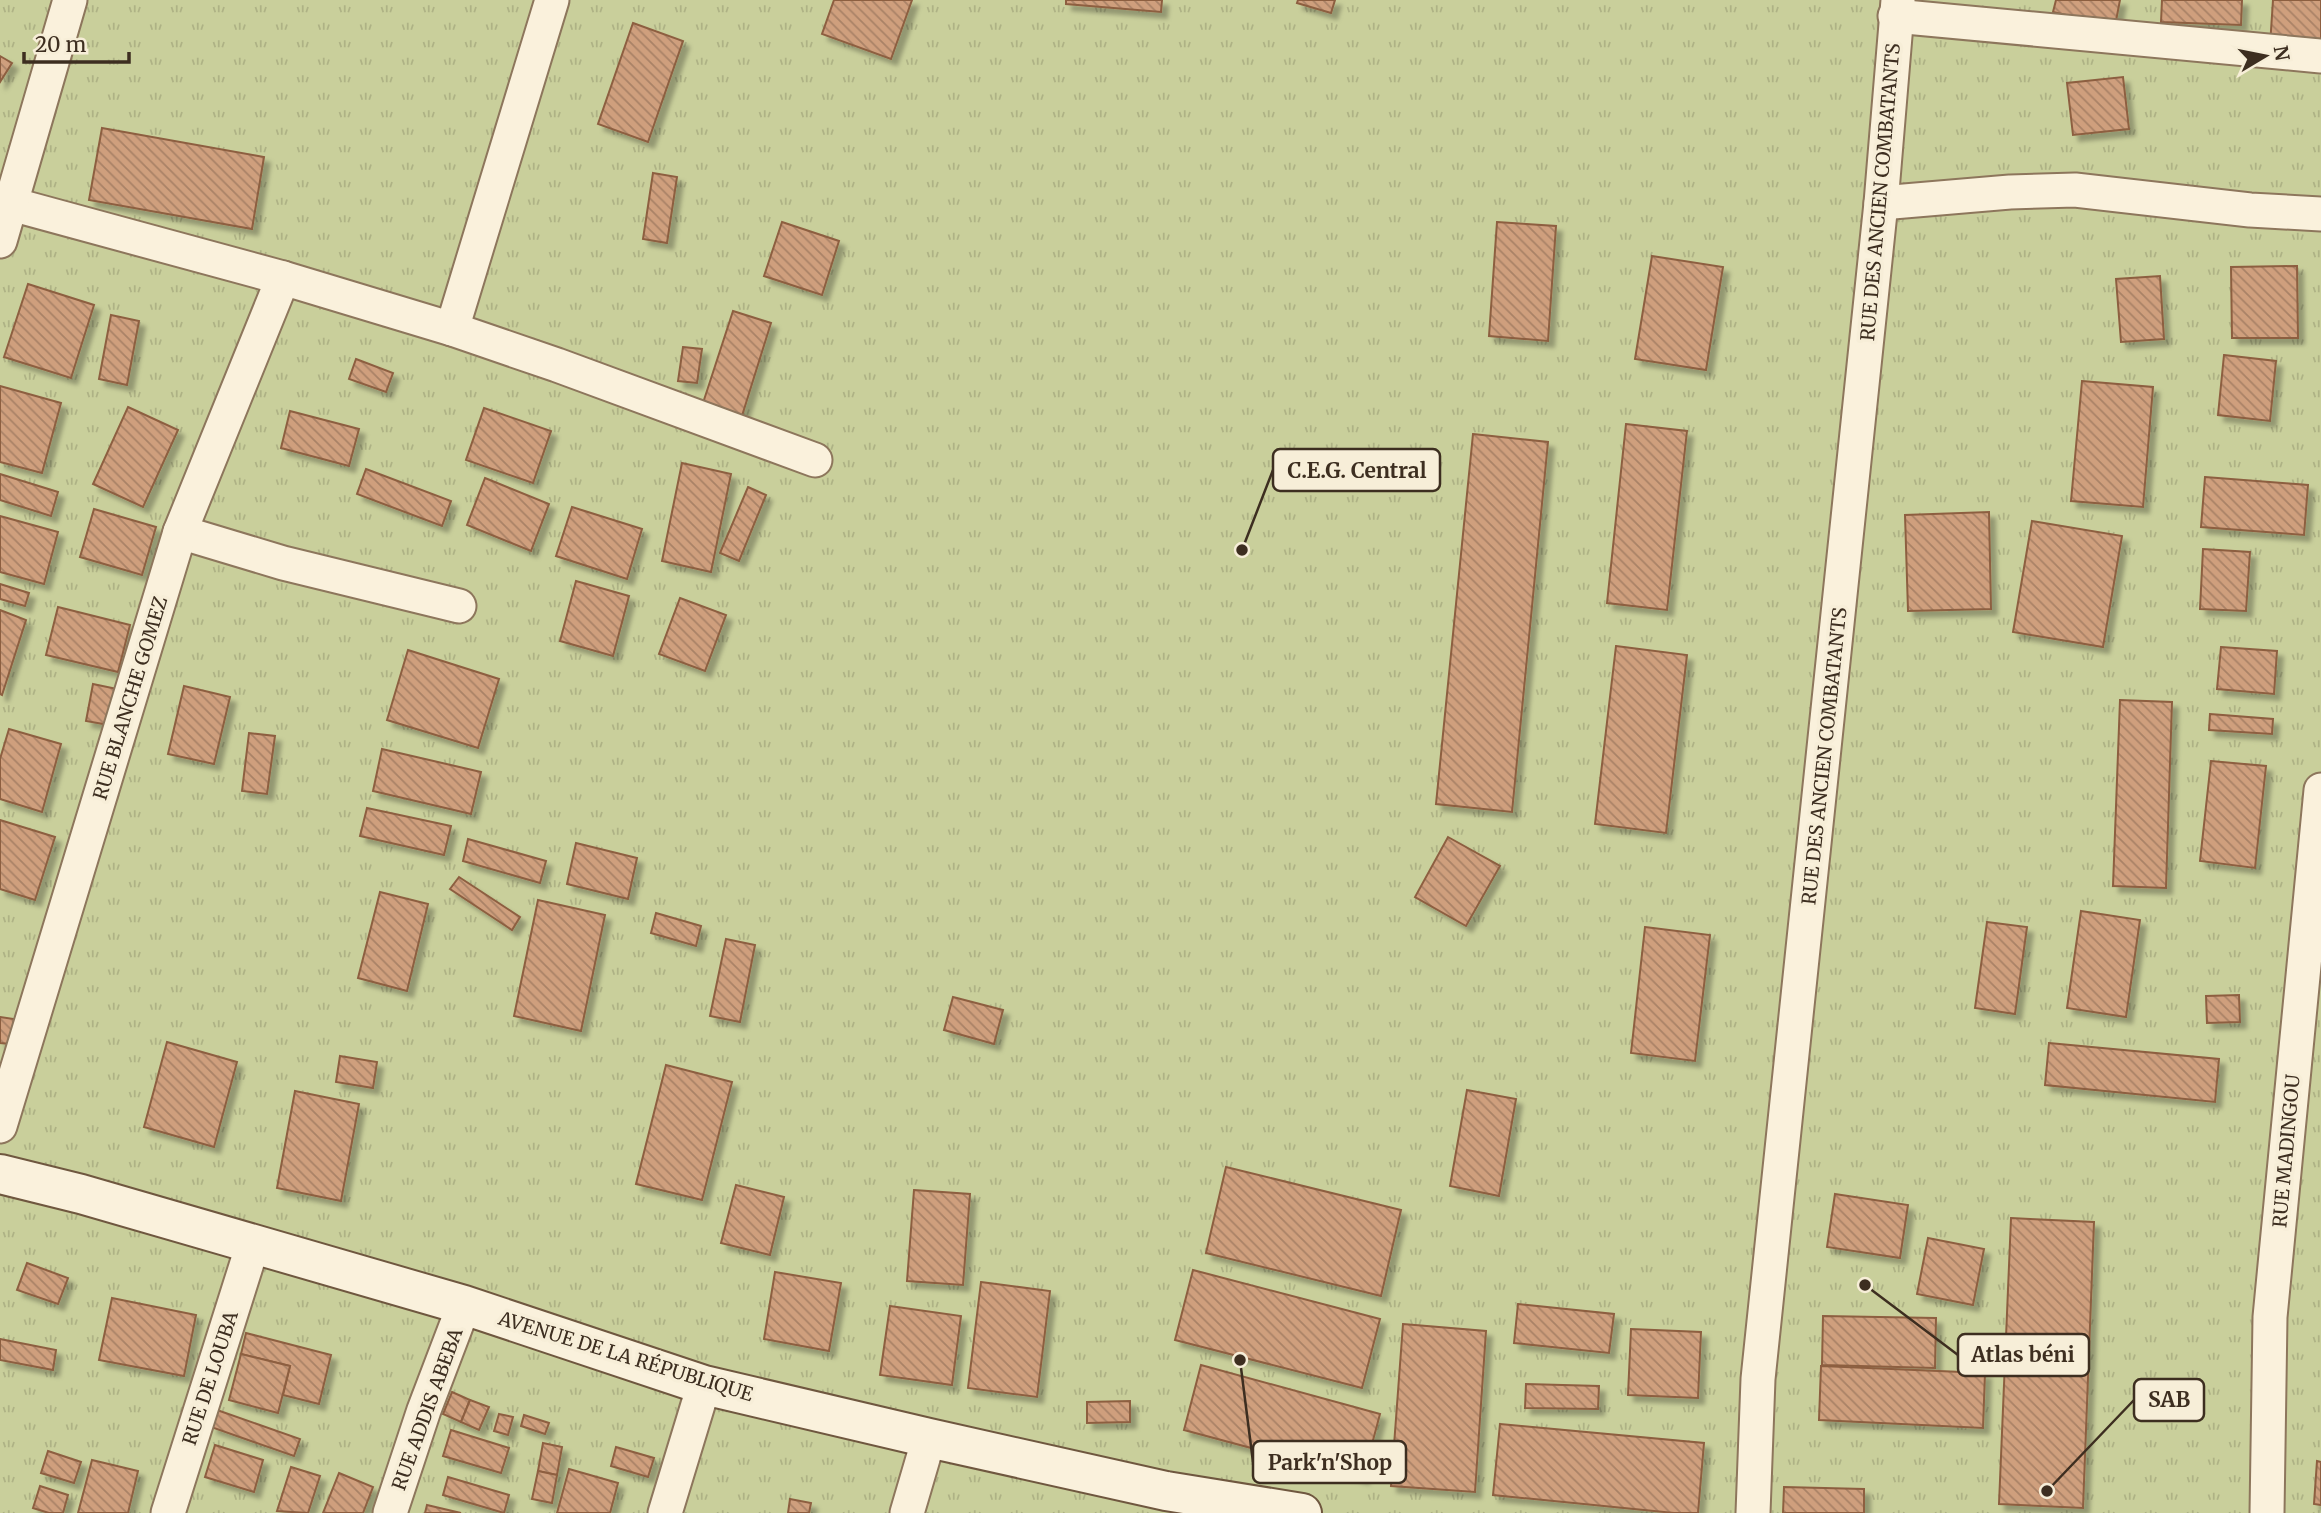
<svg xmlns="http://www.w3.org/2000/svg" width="2321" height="1513" font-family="Merriweather,serif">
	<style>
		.grass { fill: url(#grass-tufts) }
		.building { fill: url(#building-back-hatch); stroke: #8d5f41; stroke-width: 2; filter: url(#shadow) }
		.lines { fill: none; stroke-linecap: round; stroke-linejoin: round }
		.street-casing { stroke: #8d765c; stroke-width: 37 }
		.secondary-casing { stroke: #6f573f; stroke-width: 42 }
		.street { stroke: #faf1dc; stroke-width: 33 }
		.secondary { stroke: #faf1dc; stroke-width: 38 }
		.labels { text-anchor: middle; stroke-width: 7; stroke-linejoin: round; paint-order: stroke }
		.street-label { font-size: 19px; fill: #3d2e20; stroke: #f7eed8 }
		.leader { fill: none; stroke: #3d2e20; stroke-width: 2.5 }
		.callout-dot { fill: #3d2e20; stroke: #f7eed8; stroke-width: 2.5 }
		.callout { fill: #f7eed8; stroke: #3d2e20; stroke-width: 2.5 }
		.callout-label { font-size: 21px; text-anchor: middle; font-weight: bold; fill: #3d2e20 }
	</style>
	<defs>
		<pattern id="grass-tufts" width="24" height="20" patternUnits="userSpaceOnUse" patternTransform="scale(1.75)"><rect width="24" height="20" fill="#c9cf9b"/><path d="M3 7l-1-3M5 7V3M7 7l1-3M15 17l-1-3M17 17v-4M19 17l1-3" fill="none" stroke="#aeb285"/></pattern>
		<pattern id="building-back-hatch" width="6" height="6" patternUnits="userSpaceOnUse" patternTransform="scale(1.75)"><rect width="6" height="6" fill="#cf9f7d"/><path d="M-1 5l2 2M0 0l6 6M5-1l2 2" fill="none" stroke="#a98266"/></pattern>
		<filter id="shadow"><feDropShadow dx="6" dy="6" stdDeviation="2" flood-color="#0004"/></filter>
	</defs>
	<rect width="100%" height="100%" fill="#f0e4c8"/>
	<!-- grass -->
	<rect class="grass" x="0" y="0" width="2321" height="1513"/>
	<!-- building -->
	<g class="building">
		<path d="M834,0H912L891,59L822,34Z"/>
		<path d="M1066,0H1162L1161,12L1066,4Z"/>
		<path d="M1298,0H1335L1331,13L1297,3Z"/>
		<path d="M2056,0H2120L2115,26L2053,12Z"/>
		<path d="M2162,0H2242L2241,25L2161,22Z"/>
		<path d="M2273,0H2321V49L2270,46Z"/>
		<path d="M633,23L683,41L648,142L598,124Z"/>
		<path d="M0,56L12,63L0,82Z"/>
		<path d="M2123,77L2129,129L2073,135L2067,83Z"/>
		<path d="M102,128L264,157L252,229L89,200Z"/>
		<path d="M653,173L677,177L667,243L643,239Z"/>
		<path d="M782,222L839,241L822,295L764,276Z"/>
		<path d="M1497,222L1556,226L1548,341L1489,336Z"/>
		<path d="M1652,256L1723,267L1706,370L1635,359Z"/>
		<path d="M2297,266L2298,338H2232L2231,267Z"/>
		<path d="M2160,276L2164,339L2121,342L2116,279Z"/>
		<path d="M28,284L94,305L71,378L4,357Z"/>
		<path d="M733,311L771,323L741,419L702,406Z"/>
		<path d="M111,315L139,321L127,385L99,379Z"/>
		<path d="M683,347L702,349L697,383L678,381Z"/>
		<path d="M2224,355L2276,361L2270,421L2218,415Z"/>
		<path d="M356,359L393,373L386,392L349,379Z"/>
		<path d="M2082,381L2153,387L2143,507L2071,501Z"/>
		<path d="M0,386L61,403L42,473L0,462Z"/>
		<path d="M128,407L178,430L143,507L93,484Z"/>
		<path d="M484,408L551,431L533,483L466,460Z"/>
		<path d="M290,411L359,429L349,466L281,448Z"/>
		<path d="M1626,424L1687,431L1667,610L1607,603Z"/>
		<path d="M1473,434L1548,442L1512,812L1436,804Z"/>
		<path d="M682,463L731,474L711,572L662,561Z"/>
		<path d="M366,469L451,501L442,526L357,494Z"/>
		<path d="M0,474L58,492L51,516L0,500Z"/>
		<path d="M2205,477L2308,485L2304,535L2201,527Z"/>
		<path d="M485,478L549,504L531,551L467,525Z"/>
		<path d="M748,487L766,495L739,561L720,553Z"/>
		<path d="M572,507L642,529L627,579L556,556Z"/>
		<path d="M94,509L156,527L142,575L80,557Z"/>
		<path d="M1989,512L1991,609L1908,611L1905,515Z"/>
		<path d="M0,516L58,532L44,584L0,572Z"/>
		<path d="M2032,521L2122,536L2103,647L2013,632Z"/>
		<path d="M2203,549L2250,552L2246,611L2200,609Z"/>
		<path d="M576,581L629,596L613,656L560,641Z"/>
		<path d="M0,584L29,593L25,606L0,599Z"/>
		<path d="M680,598L726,615L705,671L659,654Z"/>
		<path d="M58,607L130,625L118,672L46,655Z"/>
		<path d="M0,610L26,620L2,695L0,694Z"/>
		<path d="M1616,646L1687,655L1666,833L1595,824Z"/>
		<path d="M2221,647L2277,651L2274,694L2217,689Z"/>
		<path d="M408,650L499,679L478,748L387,720Z"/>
		<path d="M93,684L117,689L109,725L86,721Z"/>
		<path d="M184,686L230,697L214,764L168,754Z"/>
		<path d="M2120,700L2172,702L2166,888L2113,886Z"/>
		<path d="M2210,714L2273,719L2272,734L2209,730Z"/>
		<path d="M9,729L61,744L42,812L0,799V759Z"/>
		<path d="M249,733L275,736L267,794L242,791Z"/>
		<path d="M382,749L481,772L471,814L373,791Z"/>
		<path d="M2211,761L2266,766L2255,868L2200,861Z"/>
		<path d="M367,808L451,826L444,855L360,836Z"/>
		<path d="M0,820L55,837L35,900L0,889Z"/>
		<path d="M1448,837L1500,866L1466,926L1415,897Z"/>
		<path d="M468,839L546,861L540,883L463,861Z"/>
		<path d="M576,843L637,858L628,899L567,884Z"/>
		<path d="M459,877L520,917L512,930L450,889Z"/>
		<path d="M380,892L428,904L407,991L358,978Z"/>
		<path d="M538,900L605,915L581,1031L514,1016Z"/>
		<path d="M2081,911L2140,920L2126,1017L2067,1008Z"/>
		<path d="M656,913L701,926L696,946L651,933Z"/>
		<path d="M1987,922L2027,927L2015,1014L1975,1008Z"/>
		<path d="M1645,927L1710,935L1695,1061L1631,1053Z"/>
		<path d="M726,939L755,945L740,1022L710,1016Z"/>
		<path d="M2239,995L2240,1022L2207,1023L2206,996Z"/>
		<path d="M953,997L1003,1010L994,1044L944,1030Z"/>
		<path d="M0,1017L14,1019L10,1044L0,1043Z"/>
		<path d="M167,1042L237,1062L214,1147L144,1127Z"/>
		<path d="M2049,1043L2219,1059L2215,1102L2045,1085Z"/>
		<path d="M340,1056L377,1062L373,1088L336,1082Z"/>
		<path d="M666,1065L732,1082L702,1200L636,1184Z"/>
		<path d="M1467,1090L1516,1099L1499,1196L1450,1186Z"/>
		<path d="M295,1091L359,1104L341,1201L277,1188Z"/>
		<path d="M1226,1167L1401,1210L1381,1296L1206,1253Z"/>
		<path d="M736,1185L784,1197L770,1255L721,1243Z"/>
		<path d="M914,1190L970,1194L963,1285L907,1281Z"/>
		<path d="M1835,1194L1908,1205L1900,1258L1827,1247Z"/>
		<path d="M2011,1218L2094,1222L2083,1508L1999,1504Z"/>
		<path d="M1928,1238L1984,1249L1973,1305L1917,1294Z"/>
		<path d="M27,1263L68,1278L58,1304L17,1290Z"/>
		<path d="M1193,1270L1380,1319L1362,1388L1175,1340Z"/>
		<path d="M775,1272L841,1283L829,1351L764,1339Z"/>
		<path d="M981,1282L1050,1291L1037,1397L968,1388Z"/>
		<path d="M112,1298L196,1315L184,1376L99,1360Z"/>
		<path d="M1518,1304L1614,1314L1609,1353L1514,1343Z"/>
		<path d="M890,1306L961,1316L952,1385L880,1375Z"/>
		<path d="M1823,1316L1936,1318L1935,1368L1822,1365Z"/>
		<path d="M1403,1324L1486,1331L1475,1492L1391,1486Z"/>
		<path d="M1631,1329L1701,1332L1698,1398L1628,1395Z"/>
		<path d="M246,1333L331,1355L319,1404L283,1395L290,1366L241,1354Z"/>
		<path d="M0,1339L56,1350L53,1370L0,1360Z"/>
		<path d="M241,1354L290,1366L278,1413L229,1400Z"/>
		<path d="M1201,1365L1380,1414L1363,1478L1184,1430Z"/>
		<path d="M1821,1366L1985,1373L1983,1428L1819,1420Z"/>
		<path d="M1526,1384L1599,1386L1598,1409L1525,1408Z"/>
		<path d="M452,1392L470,1400L461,1422L443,1414Z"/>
		<path d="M470,1400L489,1407L479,1430L461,1422Z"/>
		<path d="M1130,1401V1422L1087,1423V1402Z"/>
		<path d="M217,1410L300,1439L294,1456L211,1427Z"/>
		<path d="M499,1414L513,1417L508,1435L494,1431Z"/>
		<path d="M524,1415L549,1423L545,1434L521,1426Z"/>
		<path d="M1500,1424L1704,1443L1698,1513H1674L1493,1495Z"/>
		<path d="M451,1430L509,1448L501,1473L443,1456Z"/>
		<path d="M543,1443L562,1447L557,1475L538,1471Z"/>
		<path d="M215,1445L263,1460L254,1492L205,1477Z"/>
		<path d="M616,1447L654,1458L648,1477L611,1466Z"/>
		<path d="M48,1451L81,1462L74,1483L41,1473Z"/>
		<path d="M92,1460L138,1471L128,1513H78Z"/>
		<path d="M2317,1461L2321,1462V1505L2314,1504Z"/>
		<path d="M291,1467L320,1476L308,1513L277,1511Z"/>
		<path d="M569,1469L618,1483L610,1513H557Z"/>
		<path d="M538,1471L557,1475L552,1503L532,1499Z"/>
		<path d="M339,1473L373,1487L363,1513H323Z"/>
		<path d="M448,1477L509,1495L504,1513L443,1495Z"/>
		<path d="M40,1486L68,1495L63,1513H49L33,1508Z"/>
		<path d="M1784,1487L1864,1489V1513H1783Z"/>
		<path d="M790,1499L811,1503L809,1513H788Z"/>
		<path d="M427,1505L461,1513H425Z"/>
	</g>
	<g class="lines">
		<defs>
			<g id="street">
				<path d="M1895,16L2321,56"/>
				<path d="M0,201L283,278L452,329L557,365L815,460"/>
				<path d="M1881,203L2010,192L2075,190L2250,210L2321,214"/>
				<path d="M0,241L70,0"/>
				<path d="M452,329L552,0"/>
				<path d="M180,532L283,563L459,606"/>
				<path d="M0,1126L180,532L283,278"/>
				<path d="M168,1513L253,1244"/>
				<path d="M390,1513L424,1410L464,1305"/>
				<path d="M665,1513L704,1385"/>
				<path d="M907,1513L929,1438"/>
				<path d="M1753,1513L1758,1379L1881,203L1898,0"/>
				<path d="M2267,1513L2270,1317L2321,790"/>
			</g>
			<path id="secondary" d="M0,1174L81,1194L464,1305L704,1385L929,1438L1166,1491L1302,1513"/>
		</defs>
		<!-- street casing -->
		<use href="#street" class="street-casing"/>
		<!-- secondary casing -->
		<use href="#secondary" class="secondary-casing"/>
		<!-- street -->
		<use href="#street" class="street"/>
		<!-- secondary -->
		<use href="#secondary" class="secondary"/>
	</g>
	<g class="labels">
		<!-- street labels -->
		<g class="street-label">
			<text transform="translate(1880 192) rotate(-85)" y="7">RUE DES ANCIEN COMBATANTS</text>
			<text transform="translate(130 698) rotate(-73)" y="7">RUE BLANCHE GOMEZ</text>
			<text transform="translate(1824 756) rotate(-84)" y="7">RUE DES ANCIEN COMBATANTS</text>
			<text transform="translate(2286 1151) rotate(-85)" y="7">RUE MADINGOU</text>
			<text transform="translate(626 1356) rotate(17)" y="7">AVENUE DE LA RÉPUBLIQUE</text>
			<text transform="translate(210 1378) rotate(-72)" y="7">RUE DE LOUBA</text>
			<text transform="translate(427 1409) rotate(-70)" y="7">RUE ADDIS ABEBA</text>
		</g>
	</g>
	<!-- callouts -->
	<path class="leader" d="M1242 550L1273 470M1865 1285L1958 1355M2047 1491L2134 1400M1240 1360L1253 1462"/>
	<g class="callout-dot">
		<circle cx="1242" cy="550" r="7"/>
		<circle cx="1865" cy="1285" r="7"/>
		<circle cx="2047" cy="1491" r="7"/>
		<circle cx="1240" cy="1360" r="7"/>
	</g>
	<g class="callout">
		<rect x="1273" y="449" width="167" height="42" rx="7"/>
		<rect x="1958" y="1334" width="131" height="42" rx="7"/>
		<rect x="2134" y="1379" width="70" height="42" rx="7"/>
		<rect x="1253" y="1441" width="153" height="42" rx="7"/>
	</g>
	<g class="callout-label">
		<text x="1357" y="478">C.E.G. Central</text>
		<text x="2023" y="1362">Atlas béni</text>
		<text x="2169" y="1407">SAB</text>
		<text x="1330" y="1470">Park'n'Shop</text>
	</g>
	<!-- north arrow -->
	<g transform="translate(2265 56) rotate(80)" stroke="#f7eed8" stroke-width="5" paint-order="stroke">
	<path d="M0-5L12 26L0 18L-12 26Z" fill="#3d2e20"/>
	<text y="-10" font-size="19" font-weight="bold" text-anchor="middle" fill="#3d2e20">N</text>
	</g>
	<!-- scale -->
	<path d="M24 52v10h105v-10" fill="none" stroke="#3d2e20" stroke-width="3.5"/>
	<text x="35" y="52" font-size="21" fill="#3d2e20" stroke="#f7eed8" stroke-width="5" paint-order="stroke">20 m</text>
</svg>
